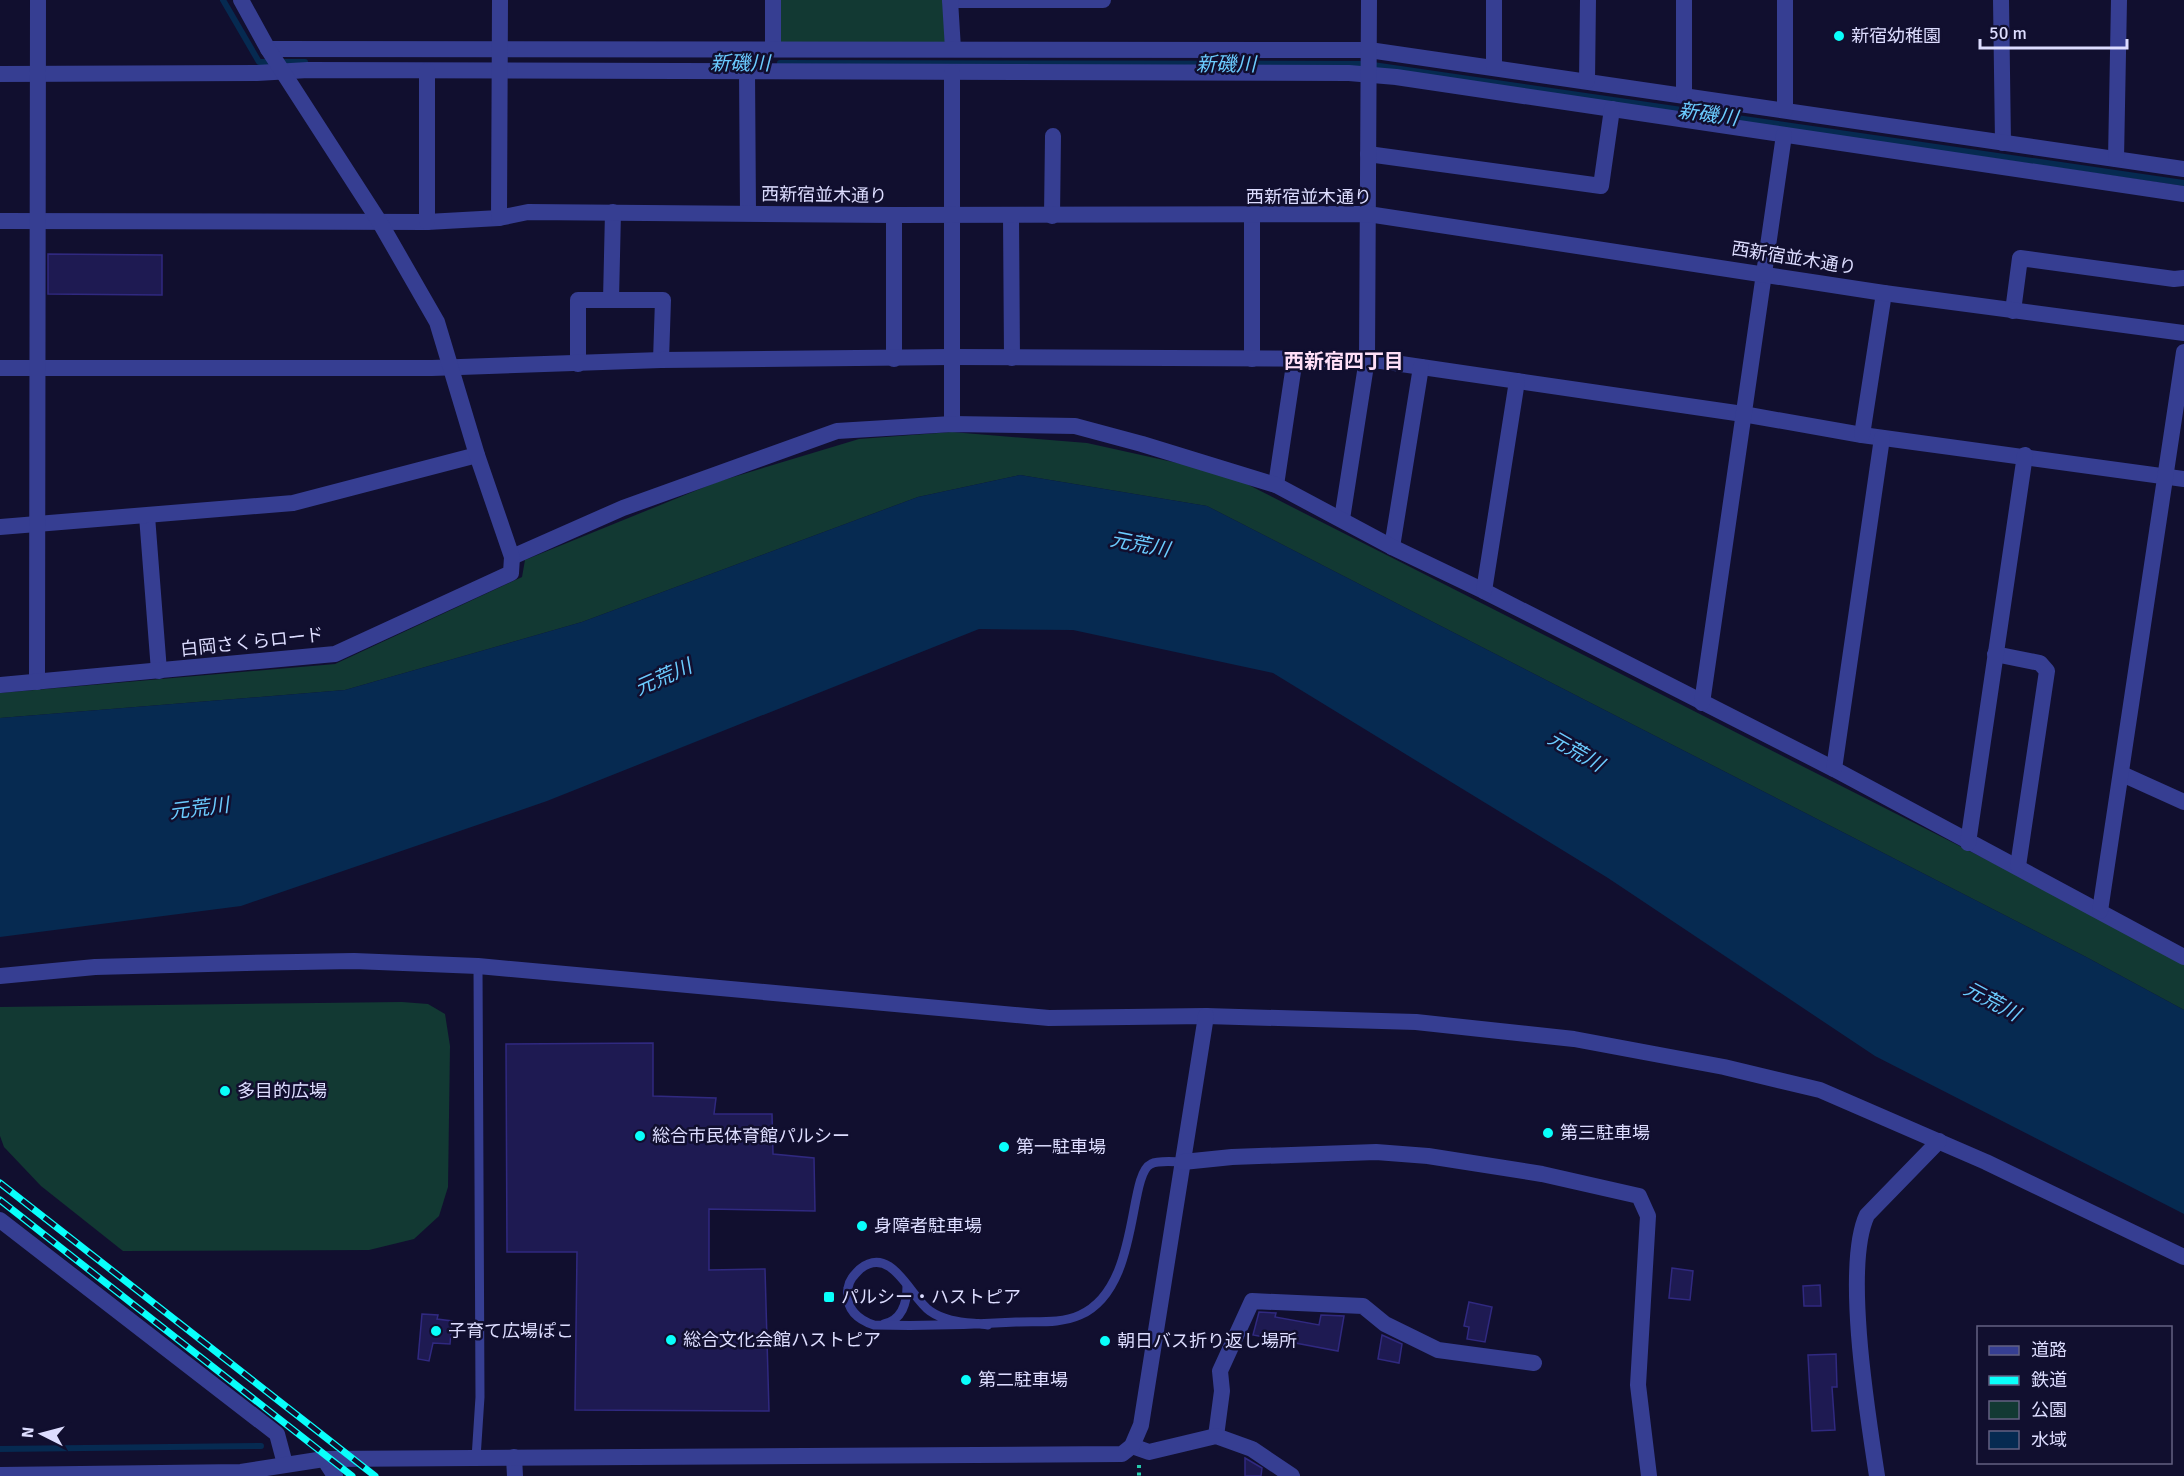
<svg xmlns="http://www.w3.org/2000/svg" width="2184" height="1476" font-family="Signika,'Noto Sans JP',sans-serif">
	<style>
		.green { fill: #123933 }
		.water { fill: #062a51 }
		.lines { fill: none; stroke-linecap: round; stroke-linejoin: round }
		.stream { stroke: #062a51; stroke-width: 6 }
		.building { fill: #1e1a52; stroke: #302980; stroke-width: 1.5 }
		.path { stroke: #25cbad; stroke-width: 4; stroke-dasharray: 3 4.5; stroke-linecap: butt }
		.service { stroke: #363e92; stroke-width: 9 }
		.minor { stroke: #363e92; stroke-width: 16 }
		.tertiary { stroke: #363e92; stroke-width: 16 }
		.rail-casing { stroke: #09fffb; stroke-width: 7 }
		.rail { stroke: #110f2f; stroke-width: 4.5; stroke-dasharray: 14; stroke-linecap: butt }
		.poi-dot { fill: #09fffb; stroke: #110f2f; stroke-width: 2 }
		.labels { text-anchor: middle; stroke-width: 5; stroke-linejoin: round; paint-order: stroke }
		.poi-label { font-size: 18px; fill: #ddf; stroke: #110f2f; text-anchor: start }
		.street-label { font-size: 18px; fill: #ddf; stroke: #110f2f }
		.water-label { font-size: 20px; font-style: italic; fill: #6bccff; stroke: #110f2f }
		.neighbourhood-label { font-size: 20px; font-weight: bold; fill: #ffdff7; stroke: #110f2f }
	</style>
	<rect width="100%" height="100%" fill="#110f2f"/>
	<!-- green -->
	<g class="green">
		<path d="M780,0H946L945,48L780,46Z"/>
		<path d="M952,432L1087,443L1227,474L2184,960V1010L2088,958L1207,506L1020,475L918,497L582,622L345,690L0,718V693L335,664L522,577L525,560L717,482L859,439Z"/>
		<path d="M402,1002L428,1004L445,1014L450,1046L448,1187L439,1216L414,1239L369,1250L123,1251L41,1186L4,1147L0,1136V1007Z"/>
	</g>
	<!-- water -->
	<path class="water" d="M1020,475L1207,506L2088,958L2184,1010V1214L1875,1056L1608,878L1273,673L1073,630L979,629L547,801L241,906L0,937V718L345,690L582,622L918,497Z"/>
	<g class="lines">
		<!-- stream -->
		<g class="stream">
			<path d="M223,0L259,62H305"/>
			<path d="M780,63L1366,64L2184,183"/>
			<path d="M0,1449L261,1446"/>
		</g>
	</g>
	<!-- building -->
	<g class="building">
		<path d="M48,254L162,255V295L48,294Z"/>
		<path d="M653,1043V1096L716,1098L714,1114H772L773,1154L814,1158L815,1211L709,1209V1270L765,1269L769,1411L575,1410L577,1252H507L506,1044Z"/>
		<path d="M1672,1268L1693,1271L1690,1300L1669,1298Z"/>
		<path d="M1820,1285L1821,1306H1804L1803,1286Z"/>
		<path d="M1469,1302L1492,1307L1485,1342L1467,1339L1469,1327L1464,1326Z"/>
		<path d="M1259,1312L1276,1313L1275,1317L1319,1325L1321,1315L1344,1316L1338,1351L1253,1335Z"/>
		<path d="M422,1314L438,1315L437,1319L452,1321L450,1344L433,1343L429,1361L418,1359Z"/>
		<path d="M1382,1335L1402,1344L1399,1363L1378,1359Z"/>
		<path d="M1836,1354L1837,1387H1832L1835,1430L1812,1431L1808,1355Z"/>
		<path d="M1245,1458L1262,1468L1261,1476H1245Z"/>
	</g>
	<g class="lines">
		<!-- path -->
		<path class="path" d="M1139,1465V1476"/>
		<!-- service -->
		<g class="service">
			<path d="M884,1324C902,1320 907,1303 907,1286"/>
			<path d="M988,1325C968,1322 947,1323 930,1311C910,1297 892,1244 860,1269C854,1275 849,1280 848,1288C845,1308 856,1319 874,1325C921,1326 969,1325 1016,1322C1037,1321 1060,1324 1080,1315C1141,1288 1127,1175 1151,1164C1159,1160 1174,1162 1183,1162"/>
			<path d="M476,1458L480,1397L478,966"/>
		</g>
		<!-- minor -->
		<g class="minor">
			<path d="M773,0V47"/>
			<path d="M950,0H1103"/>
			<path d="M950,0L953,49"/>
			<path d="M2001,0L2003,143"/>
			<path d="M268,49L1369,50L2184,169"/>
			<path d="M1494,67V0"/>
			<path d="M747,71L748,213"/>
			<path d="M0,74L257,73L308,70L1349,73L1396,77L2184,194"/>
			<path d="M1587,81L1588,0"/>
			<path d="M1684,95V0"/>
			<path d="M1785,110V0"/>
			<path d="M1368,154L1601,186L1612,109"/>
			<path d="M2116,159L2119,0"/>
			<path d="M894,215V359"/>
			<path d="M1011,216L1012,358"/>
			<path d="M1052,216L1053,136"/>
			<path d="M0,221L427,222L499,218"/>
			<path d="M427,222V71"/>
			<path d="M611,300L613,212"/>
			<path d="M2013,311L2020,258L2174,279L2184,278"/>
			<path d="M1252,359V216"/>
			<path d="M578,364V300H663L661,360"/>
			<path d="M0,368H432L661,360L951,357L1367,359L1743,414L1862,435L2184,479"/>
			<path d="M952,424V72"/>
			<path d="M1862,435L1884,293"/>
			<path d="M1276,485L1295,358"/>
			<path d="M147,516L159,671"/>
			<path d="M1342,519L1367,359L1369,0"/>
			<path d="M0,527L293,503L477,455"/>
			<path d="M1392,547L1421,367"/>
			<path d="M512,557L623,508L837,431L952,424L1075,426L1142,444L1276,485L1392,547L1484,591L1834,769L2184,957"/>
			<path d="M1484,591L1517,381"/>
			<path d="M1995,654L2040,663L2047,671L2018,866"/>
			<path d="M37,682L38,0"/>
			<path d="M0,685L335,654L511,573L512,557L477,455L437,322L379,221L268,49L241,0"/>
			<path d="M1702,703L1784,135"/>
			<path d="M1834,769L1882,438"/>
			<path d="M2122,774L2184,802"/>
			<path d="M1968,843L2025,455"/>
			<path d="M2100,911L2184,352"/>
			<path d="M0,976L95,967L246,963L354,961L478,966L1049,1018L1206,1016L1416,1022L1574,1039L1724,1067L1820,1090L1986,1162L2184,1257"/>
			<path d="M0,1220L277,1434L285,1464"/>
			<path d="M1216,1436L1222,1391L1220,1371L1252,1301L1363,1306L1385,1324L1438,1350L1534,1363"/>
			<path d="M1132,1446L1149,1452L1216,1436L1252,1449L1292,1476"/>
			<path d="M514,1457L515,1476"/>
			<path d="M324,1459L1122,1454L1132,1446L1141,1425L1206,1016"/>
			<path d="M324,1459L335,1476"/>
			<path d="M1877,1476C1868,1417 1843,1266 1867,1215L1939,1141"/>
		</g>
		<!-- tertiary -->
		<g class="tertiary">
			<path d="M500,0L499,218L528,212L894,215L1368,214L1884,293L2184,333"/>
			<path d="M1183,1162L1232,1157L1376,1152L1428,1156L1542,1174L1639,1196L1648,1216L1638,1385L1649,1476"/>
			<path d="M0,1475L241,1472L324,1459"/>
		</g>
		<defs>
			<g id="rail">
				<path d="M0,1183L375,1476"/>
				<path d="M0,1200L352,1476"/>
			</g>
		</defs>
		<!-- rail casing -->
		<use href="#rail" class="rail-casing"/>
		<!-- rail -->
		<use href="#rail" class="rail"/>
	</g>
	<!-- markers -->
	<g class="poi-dot">
		<circle cx="1839" cy="36" r="6"/>
		<circle cx="225" cy="1091" r="6"/>
		<circle cx="1548" cy="1133" r="6"/>
		<circle cx="640" cy="1136" r="6"/>
		<circle cx="1004" cy="1147" r="6"/>
		<circle cx="862" cy="1226" r="6"/>
		<rect x="823" y="1291" width="12" height="12" rx="3"/>
		<circle cx="436" cy="1331" r="6"/>
		<circle cx="671" cy="1340" r="6"/>
		<circle cx="1105" cy="1341" r="6"/>
		<circle cx="966" cy="1380" r="6"/>
	</g>
	<g class="labels">
		<!-- poi labels -->
		<g class="poi-label">
			<text x="1851" y="42">新宿幼稚園</text>
			<text x="237" y="1097">多目的広場</text>
			<text x="1560" y="1139">第三駐車場</text>
			<text x="652" y="1142">総合市民体育館パルシー</text>
			<text x="1016" y="1153">第一駐車場</text>
			<text x="874" y="1232">身障者駐車場</text>
			<text x="841" y="1303">パルシー・ハストピア</text>
			<text x="448" y="1337">子育て広場ぽこ</text>
			<text x="683" y="1346">総合文化会館ハストピア</text>
			<text x="1117" y="1347">朝日バス折り返し場所</text>
			<text x="978" y="1386">第二駐車場</text>
		</g>
		<!-- street labels -->
		<g class="street-label">
			<text transform="translate(824 195) rotate(1)" y="6">西新宿並木通り</text>
			<text x="1309" y="203">西新宿並木通り</text>
			<text transform="translate(1794 258) rotate(9)" y="6">西新宿並木通り</text>
			<text transform="translate(252 642) rotate(-6)" y="6">白岡さくらロード</text>
		</g>
		<!-- water labels -->
		<g class="water-label">
			<text x="740" y="70">新磯川</text>
			<text x="1226" y="71">新磯川</text>
			<text transform="translate(1708 114) rotate(8)" y="7">新磯川</text>
			<text transform="translate(1140 544) rotate(11)" y="7">元荒川</text>
			<text transform="translate(663 677) rotate(-24)" y="7">元荒川</text>
			<text transform="translate(1576 751) rotate(30)" y="7">元荒川</text>
			<text transform="translate(199 808) rotate(-7)" y="7">元荒川</text>
			<text transform="translate(1992 1001) rotate(28)" y="7">元荒川</text>
		</g>
		<!-- neighbourhood labels -->
		<g class="neighbourhood-label">
			<text x="1344" y="368">西新宿四丁目</text>
		</g>
	</g>
	<!-- legend -->
	<rect x="1977" y="1326" width="195" height="138" fill="#110f2f" stroke="#636182" stroke-width="1.5"/>
	<rect x="1989" y="1346" width="30" height="9" fill="#363e92" stroke="#636182" stroke-width="1.5"/>
	<text x="2031" y="1356" font-size="18" fill="#ddddff">道路</text>
	<rect x="1989" y="1376" width="30" height="9" fill="#09fffb" stroke="#636182" stroke-width="1.5"/>
	<text x="2031" y="1386" font-size="18" fill="#ddddff">鉄道</text>
	<rect x="1989" y="1401" width="30" height="18" fill="#123933" stroke="#636182" stroke-width="1.5"/>
	<text x="2031" y="1416" font-size="18" fill="#ddddff">公園</text>
	<rect x="1989" y="1431" width="30" height="18" fill="#062a51" stroke="#636182" stroke-width="1.5"/>
	<text x="2031" y="1446" font-size="18" fill="#ddddff">水域</text>
	<!-- north arrow -->
	<g transform="translate(42 1434) rotate(276)" stroke="#110f2f" stroke-width="4.5" paint-order="stroke">
	<path d="M0-4.5L10 22L0 15L-10 22Z" fill="#ddddff"/>
	<text y="-9" font-size="16" font-weight="bold" text-anchor="middle" fill="#ddddff">N</text>
	</g>
	<!-- scale -->
	<path d="M1980 39v9h147v-9" fill="none" stroke="#ddddff" stroke-width="3"/>
	<text x="1989" y="39" font-size="18" fill="#ddddff" stroke="#110f2f" stroke-width="4.5" paint-order="stroke">50 m</text>
</svg>
